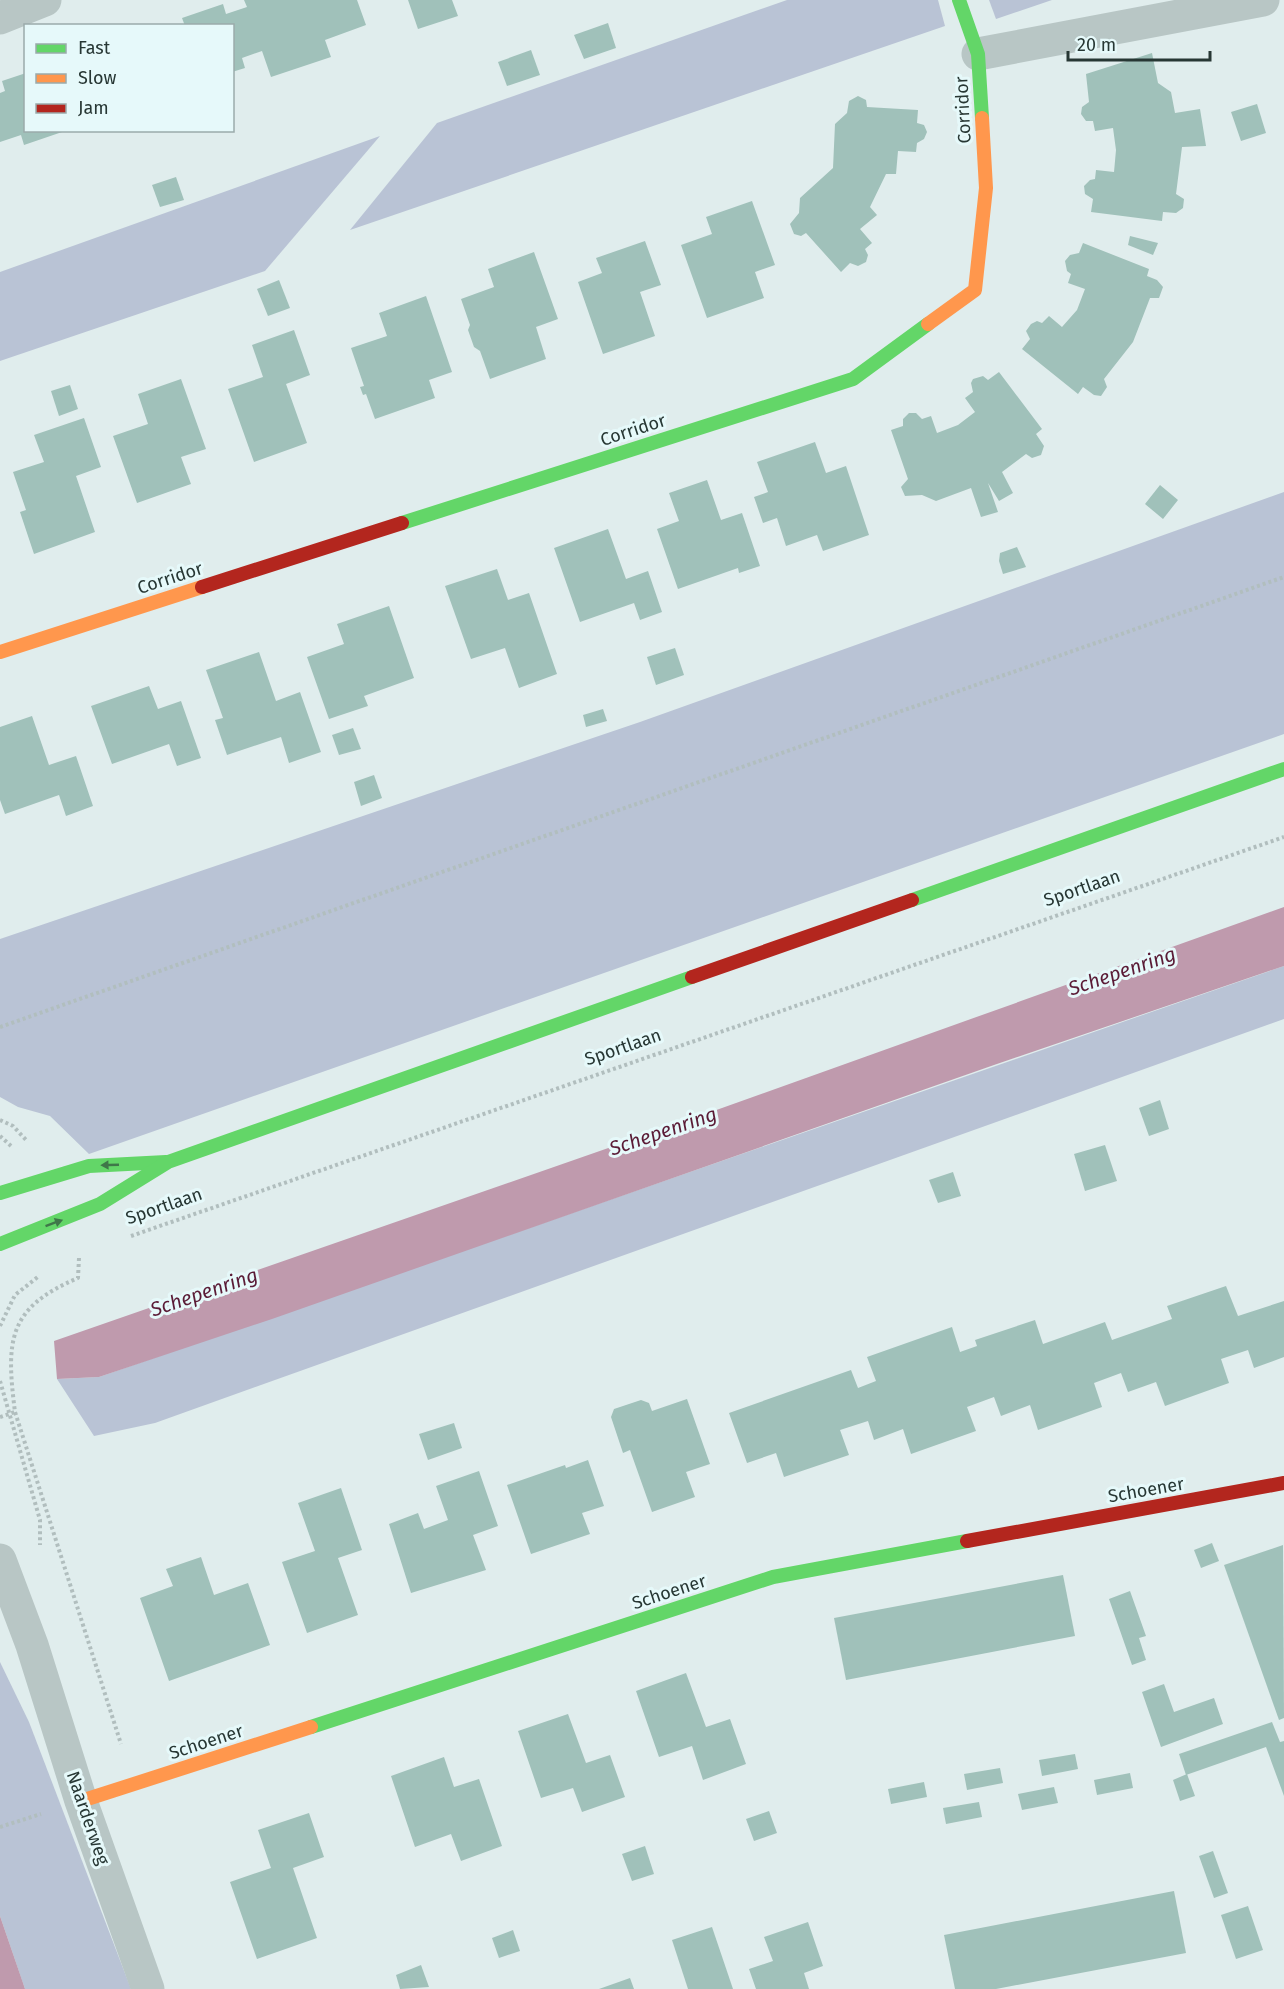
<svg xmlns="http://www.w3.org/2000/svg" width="1284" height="1989" font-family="'Fira Sans',sans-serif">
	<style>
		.green { fill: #b9c3d5 }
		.water { fill: #bf9aad }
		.building { fill: #a0c1ba }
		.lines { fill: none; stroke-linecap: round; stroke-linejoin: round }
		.path { stroke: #b1bebe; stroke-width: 4; stroke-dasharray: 3 3; stroke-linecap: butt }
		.street { stroke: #b8c6c5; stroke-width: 33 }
		.fast { stroke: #63d668; stroke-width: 14 }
		.slow { stroke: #ff974d; stroke-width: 14 }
		.jam { stroke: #b3261e; stroke-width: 14 }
		.oneway { fill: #3f7749 }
		.labels { text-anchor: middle; stroke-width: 6; stroke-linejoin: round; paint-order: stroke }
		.street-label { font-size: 18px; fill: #273734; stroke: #e6f9fa }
		.water-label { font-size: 20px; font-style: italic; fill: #5a1b36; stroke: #e6f9fa }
	</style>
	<rect width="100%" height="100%" fill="#e0eded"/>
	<!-- green -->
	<g class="green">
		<path d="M787,0H938L945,26L350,230L437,123Z"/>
		<path d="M989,0H1052L996,19Z"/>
		<path d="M380,136L265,271L0,361V272Z"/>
		<path d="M1284,492V734L89,1154L50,1116L18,1107L0,1097V939L640,722Z"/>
		<path d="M1284,966V1019L155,1423L94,1436L57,1379L99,1377Z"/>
		<path d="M0,1662L29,1722L131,1989H25L0,1916Z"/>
	</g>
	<!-- water -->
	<g class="water">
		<path d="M1284,907V966L994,1065L272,1319L99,1377L57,1379L54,1341L680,1123Z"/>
		<path d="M0,1916L23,1983L25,1989H0Z"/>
	</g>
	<!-- building -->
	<g class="building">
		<path d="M244,0H357L366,25L325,40L331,57L271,77L262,51L242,58L245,68L232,72V26H185L182,18L223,4L226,14L247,7Z"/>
		<path d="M408,0H452L458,16L418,29Z"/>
		<path d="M608,23L616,48L584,59L574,35Z"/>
		<path d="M531,50L540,75L507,86L498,62Z"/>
		<path d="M1152,53L1158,83L1171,92L1175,113L1200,109L1206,146L1182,147L1176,194L1184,199L1183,208L1176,213L1163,212L1162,221L1091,212L1093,199L1085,194L1084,186L1090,180L1095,179L1096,170L1114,172L1116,150L1113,128L1095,131L1093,121H1086L1081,114L1082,107L1089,102L1086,74Z"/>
		<path d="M26,73V130L65,131L24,145L21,135L0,142V93L5,91L2,81Z"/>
		<path d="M858,96L866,100L867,107L918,110L917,123L924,125L927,132L924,139L917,143L916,152L898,151L896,174H886L870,207L877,215L860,229L872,243L865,249L868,255L866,262L858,266L850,263L841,272L806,233L801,236L794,234L790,224L799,213L800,198L833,168L835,124L847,113L849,101Z"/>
		<path d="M1257,104L1266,133L1241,141L1231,112Z"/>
		<path d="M176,177L184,200L160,207L152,185Z"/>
		<path d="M752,201L775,265L755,272L764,298L707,318L681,245L712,234L706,217Z"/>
		<path d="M1130,236L1158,243L1153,255L1128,245Z"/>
		<path d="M645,241L661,285L640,292L655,336L603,354L578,282L602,273L596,258Z"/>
		<path d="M1083,243L1149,269L1147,276L1157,280L1163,287L1159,298H1150L1133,342L1104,379L1107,387L1101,396L1094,395L1083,387L1078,394L1022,349L1030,339L1026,331L1031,324L1037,321L1042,323L1049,316L1062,327L1077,310L1085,289L1068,283L1071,274L1067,271L1065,261L1070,255L1079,253Z"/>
		<path d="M534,252L558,319L536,327L546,359L490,379L480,351L474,347L468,330L470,325L461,299L494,287L488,269Z"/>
		<path d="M279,280L290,308L268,316L257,289Z"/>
		<path d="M426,296L452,372L429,380L435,398L375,419L366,394L363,395L360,387L364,386L351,348L387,336L379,313Z"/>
		<path d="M294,330L310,375L286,384L307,443L254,462L228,389L263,377L252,345Z"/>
		<path d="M999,372L1042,429L1036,434L1044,446L1041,455L1032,458L1026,454L1002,472L1013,493L999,501L988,483L998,512L981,517L971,488L936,501L922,495L905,496L901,487L908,479L891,430L903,426V419L909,413H916L922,419L931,416L937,433L958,425L975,412L965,398L973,392L971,383L973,379L983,376L988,380Z"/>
		<path d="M181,379L206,449L181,457L191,484L137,503L113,436L148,424L138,394Z"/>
		<path d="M70,385L78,409L59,416L51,391Z"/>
		<path d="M84,418L101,467L76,476L95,532L34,554L20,512L26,510L13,472L44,462L34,435Z"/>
		<path d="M815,442L826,473L846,466L869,535L823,551L817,535L786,546L777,518L763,523L754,497L768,492L757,462Z"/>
		<path d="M707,480L721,520L742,513L760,566L739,573L738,568L678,589L657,529L679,521L669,493Z"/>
		<path d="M1160,485L1178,500L1163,519L1145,504Z"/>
		<path d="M608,529L626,579L648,571L662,612L640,620L634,603L580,622L554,548Z"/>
		<path d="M1017,547L1026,567L1003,574L999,561L1000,553Z"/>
		<path d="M497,569L508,600L529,593L557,674L519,688L505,648L471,659L445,586Z"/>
		<path d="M389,606L414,678L364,696L368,706L329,719L307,657L344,644L337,624Z"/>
		<path d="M675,648L684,675L656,685L647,657Z"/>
		<path d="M259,652L276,701L300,692L321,752L289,763L281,737L227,755L215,720L223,718L206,670Z"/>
		<path d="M149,686L158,709L181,701L201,758L177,766L169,744L112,764L91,706Z"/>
		<path d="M603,709L607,721L586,727L583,715Z"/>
		<path d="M32,716L49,765L76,756L93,806L66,816L59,795L5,814L0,800V727Z"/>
		<path d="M353,728L361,749L339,755L332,735Z"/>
		<path d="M374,775L382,798L361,806L354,782Z"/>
		<path d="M1160,1100L1169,1129L1149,1136L1139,1108Z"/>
		<path d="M1105,1145L1117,1181L1085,1191L1074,1154Z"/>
		<path d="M953,1172L961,1196L938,1203L929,1180Z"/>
		<path d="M1226,1286L1238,1316L1284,1301V1357L1254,1368L1248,1350L1221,1359L1229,1383L1165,1406L1156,1382L1128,1392L1121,1373L1094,1383L1102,1407L1038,1430L1030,1405L1001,1416L994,1397L967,1407L976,1431L911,1454L903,1429L874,1440L868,1421L840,1430L849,1455L784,1477L776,1453L747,1463L729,1413L851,1370L858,1388L876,1381L867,1357L952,1327L960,1352L977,1346L975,1340L1035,1320L1043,1344L1105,1322L1112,1340L1172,1319L1167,1306Z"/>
		<path d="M687,1399L710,1464L686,1472L695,1497L652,1512L630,1450L623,1453L611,1417L614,1409L641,1400L649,1403L652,1411Z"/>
		<path d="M454,1423L462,1448L428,1460L419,1434Z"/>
		<path d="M588,1460L604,1506L582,1513L590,1534L531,1554L507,1485L565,1465L566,1468Z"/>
		<path d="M479,1471L498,1526L473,1535L486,1570L411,1593L389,1524L418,1513L424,1529L448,1520L436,1486Z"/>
		<path d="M341,1488L362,1550L338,1558L358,1615L307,1633L282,1562L315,1551L298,1503Z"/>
		<path d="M1212,1543L1219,1561L1201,1568L1194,1550Z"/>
		<path d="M1283,1545L1284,1718L1279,1720L1224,1565Z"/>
		<path d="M201,1557L214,1595L248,1583L270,1645L169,1681L140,1598L173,1586L166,1569Z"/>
		<path d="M1063,1575L1075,1636L846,1680L834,1618Z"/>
		<path d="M1130,1591L1146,1636L1139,1638L1146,1660L1132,1665L1109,1599Z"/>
		<path d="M686,1673L706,1727L730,1719L746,1764L703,1780L692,1746L659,1757L636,1691Z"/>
		<path d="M1164,1684L1174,1712L1214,1698L1223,1724L1161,1747L1142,1692Z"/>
		<path d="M568,1714L586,1763L610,1755L625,1797L582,1812L573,1788L541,1798L518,1731Z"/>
		<path d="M1272,1722L1280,1742L1284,1741V1796L1266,1747L1186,1775L1179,1754Z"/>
		<path d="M1075,1754L1078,1769L1042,1776L1039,1760Z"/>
		<path d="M444,1757L454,1787L479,1779L502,1846L461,1861L451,1834L415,1847L391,1776Z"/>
		<path d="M1000,1768L1003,1783L967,1790L964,1774Z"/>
		<path d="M1130,1773L1133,1788L1097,1795L1094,1780Z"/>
		<path d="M1187,1774L1195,1796L1180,1801L1173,1780Z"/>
		<path d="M924,1782L927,1797L891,1804L888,1789Z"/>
		<path d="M1054,1787L1058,1803L1022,1810L1018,1794Z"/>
		<path d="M979,1802L982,1817L946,1824L943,1808Z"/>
		<path d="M769,1811L777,1833L754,1841L746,1819Z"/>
		<path d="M309,1813L324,1857L293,1868L317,1938L257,1959L230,1882L271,1868L258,1830Z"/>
		<path d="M645,1846L654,1874L632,1881L622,1854Z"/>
		<path d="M1213,1851L1228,1893L1214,1898L1199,1856Z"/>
		<path d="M1174,1891L1186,1953L996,1989H955L944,1935Z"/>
		<path d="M1248,1906L1263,1950L1236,1959L1221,1915Z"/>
		<path d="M808,1922L823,1966L804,1973L809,1989H756L749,1969L773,1961L764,1937Z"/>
		<path d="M712,1927L733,1989H688L672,1940Z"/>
		<path d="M513,1930L520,1951L499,1958L492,1938Z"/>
		<path d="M421,1965L429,1987L400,1989L396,1975Z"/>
		<path d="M630,1978L634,1989H599Z"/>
	</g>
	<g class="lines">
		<!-- path -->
		<g class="path">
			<path d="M0,1027L1284,577"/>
			<path d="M0,1120L13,1126L27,1141"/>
			<path d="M0,1136L11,1146"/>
			<path d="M131,1236L1284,837"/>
			<path d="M79,1258L78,1278C7,1308 6,1341 15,1412L121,1744"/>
			<path d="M0,1326L15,1295L39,1276"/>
			<path d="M0,1381L40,1520V1545"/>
			<path d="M0,1417L15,1412"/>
			<path d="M0,1827L41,1814"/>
		</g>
		<!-- street -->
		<g class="street">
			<path d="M0,18L45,0"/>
			<path d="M978,54L1263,0"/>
			<path d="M0,1560L32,1645L81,1801L148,1989"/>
		</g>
		<!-- fast -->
		<g class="fast">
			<path d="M959,0L978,54L982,118"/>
			<path d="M402,523L853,379L928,324"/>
			<path d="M912,900L1284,769"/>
			<path d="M0,1193L89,1166L166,1162"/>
			<path d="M0,1244L100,1204L168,1162L692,977"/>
			<path d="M311,1727L773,1577L967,1541"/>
		</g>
		<!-- slow -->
		<g class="slow">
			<path d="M928,324L975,290L986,188L982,118"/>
			<path d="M0,652L202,587"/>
			<path d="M81,1801L311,1727"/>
		</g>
		<!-- jam -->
		<g class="jam">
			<path d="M202,587L402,523"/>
			<path d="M692,977L912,900"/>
			<path d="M967,1541L1284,1483"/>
		</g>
	</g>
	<!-- one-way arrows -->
	<defs><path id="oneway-solid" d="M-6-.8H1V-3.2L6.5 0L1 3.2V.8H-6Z" transform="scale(1.5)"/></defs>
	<g class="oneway">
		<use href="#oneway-solid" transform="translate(110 1165) rotate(178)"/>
		<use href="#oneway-solid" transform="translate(54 1223) rotate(-20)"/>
	</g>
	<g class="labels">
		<!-- street labels -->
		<g class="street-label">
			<text transform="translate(963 110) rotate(-93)" y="6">Corridor</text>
			<text transform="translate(633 430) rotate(-18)" y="6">Corridor</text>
			<text transform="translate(170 578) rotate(-18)" y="6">Corridor</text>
			<text transform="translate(1082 888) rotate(-19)" y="6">Sportlaan</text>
			<text transform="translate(623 1047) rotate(-19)" y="6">Sportlaan</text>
			<text transform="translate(164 1206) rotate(-19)" y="6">Sportlaan</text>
			<text transform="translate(1146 1490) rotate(-10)" y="6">Schoener</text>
			<text transform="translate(669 1592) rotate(-18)" y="6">Schoener</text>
			<text transform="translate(206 1742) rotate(-18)" y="6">Schoener</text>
			<text transform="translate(88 1818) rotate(71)" y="6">Naarderweg</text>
		</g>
		<!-- water labels -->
		<g class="water-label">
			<text transform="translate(1122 971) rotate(-19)" y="7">Schepenring</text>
			<text transform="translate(663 1131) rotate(-19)" y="7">Schepenring</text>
			<text transform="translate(204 1292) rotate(-19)" y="7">Schepenring</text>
		</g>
	</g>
	<!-- legend -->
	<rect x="24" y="24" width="210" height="108" fill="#e6f9fa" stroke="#9aabab" stroke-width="1.5"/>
	<rect x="36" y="44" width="30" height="9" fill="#63d668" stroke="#9aabab" stroke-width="1.5"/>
	<text x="78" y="54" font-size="18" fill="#273734">Fast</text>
	<rect x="36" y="74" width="30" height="9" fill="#ff974d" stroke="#9aabab" stroke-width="1.5"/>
	<text x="78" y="84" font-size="18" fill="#273734">Slow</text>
	<rect x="36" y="104" width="30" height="9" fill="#b3261e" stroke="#9aabab" stroke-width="1.5"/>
	<text x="78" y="114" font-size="18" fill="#273734">Jam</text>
	<!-- scale -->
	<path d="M1068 51v9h142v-9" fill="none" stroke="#273734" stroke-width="3"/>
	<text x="1077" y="51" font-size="18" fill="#273734" stroke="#e6f9fa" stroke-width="4.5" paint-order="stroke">20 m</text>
</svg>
